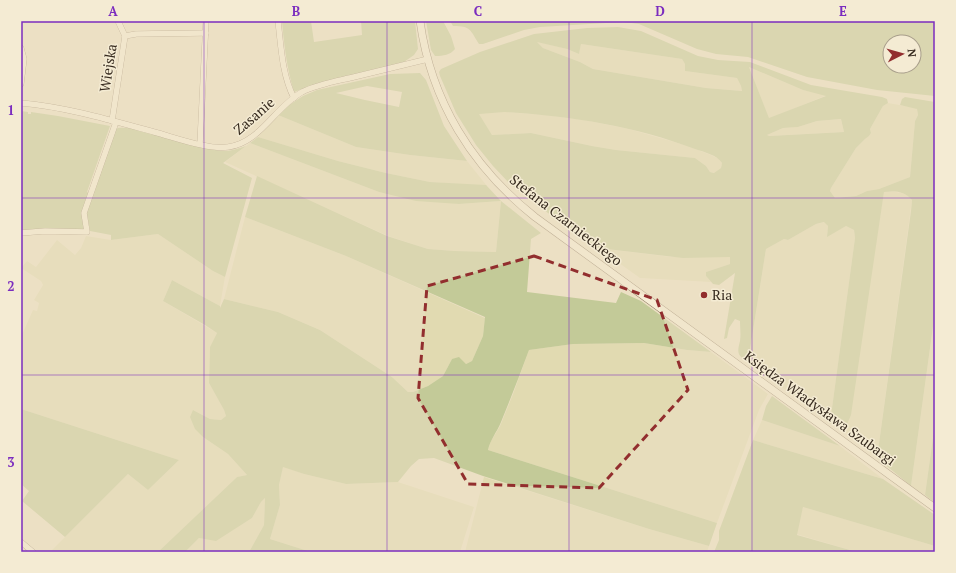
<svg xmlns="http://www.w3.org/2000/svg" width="956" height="573" font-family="'PT Serif',serif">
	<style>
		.farmland { fill: #e1dab1 }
		.green { fill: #c3ca98; fill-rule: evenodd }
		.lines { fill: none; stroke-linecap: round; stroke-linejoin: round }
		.minor-casing { stroke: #86725b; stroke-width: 6 }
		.tertiary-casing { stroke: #86725b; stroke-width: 8 }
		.minor { stroke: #f7eed6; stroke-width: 5.5 }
		.tertiary { stroke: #f7eed6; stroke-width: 7 }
		.marked { fill: none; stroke: #922e2e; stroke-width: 3; stroke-dasharray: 8 5; stroke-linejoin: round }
		.grid { fill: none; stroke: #7b2cbf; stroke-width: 1; stroke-opacity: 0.55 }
		.poi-dot { fill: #922e2e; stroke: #f4ebd3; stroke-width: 1.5 }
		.labels { text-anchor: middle; stroke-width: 3; stroke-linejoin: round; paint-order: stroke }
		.street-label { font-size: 14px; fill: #362a1e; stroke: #f4ebd3 }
		.poi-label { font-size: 14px; fill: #362a1e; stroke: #f4ebd3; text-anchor: start }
		.neatline { fill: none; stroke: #7b2cbf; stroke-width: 1.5 }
		.grid-label { font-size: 13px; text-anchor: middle; font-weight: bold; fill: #7b2cbf }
	</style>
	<rect width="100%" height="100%" fill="#ece0c4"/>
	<!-- farmland -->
	<g class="farmland">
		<path d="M535,41L567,49L579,54L581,44L682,59L685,64V71L737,78L741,86L742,91L706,88L593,69L580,62L543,48Z"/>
		<path d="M749,67L803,90L827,95L769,119Z"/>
		<path d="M888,103L917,108L918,115L915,121L910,177L879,189L867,191L856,196L835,198L830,191L831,188L856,148L865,139L869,136L871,133L870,129L883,106Z"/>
		<path d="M506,112L546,115L584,120L629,129L685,145L711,155L719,159L722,163L721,168L715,173L710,172L706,166L695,158L616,150L592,146L531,133L492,135L478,113Z"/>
		<path d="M278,115L356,147L410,155L467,161L487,186L430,182L386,173L338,161L258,137Z"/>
		<path d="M841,119L844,132L767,136V135L783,128L798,127L817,121Z"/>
		<path d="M250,143L379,192L459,204L501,201L496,252L455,251L428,249L388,236L225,162Z"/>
		<path d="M884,192H896L906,194L912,200L877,458L842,429L847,424Z"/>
		<path d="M245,217L346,256L485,318L483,336L472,361L466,364L452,359L443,376L428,386L413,392H408L392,377L320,330L278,312L224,299Z"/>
		<path d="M825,222L828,226L827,236L846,226L854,230L855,238L830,423L748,362L766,249L784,239L788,240L816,224Z"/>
		<path d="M158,234L213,271L225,277L220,306L172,280L163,301L217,333L210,348L209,383L224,410L226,416L221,420L210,419L193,410L203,437L228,454L247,475L237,477L158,552H50L128,474L148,490L179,460L21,409V337L33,310L37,311L39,303L34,300L43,285L41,281L21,268L27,261L36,267L57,240L75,255L81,248L86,236L111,240Z"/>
		<path d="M598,248L672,257H730V264L706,272V276L711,282L640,278Z"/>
		<path d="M935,312V422L925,495L911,486Z"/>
		<path d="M644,343L687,350L711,352L768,394L759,410L717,523L488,450L490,443L500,426L513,394L529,350L573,344Z"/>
		<path d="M762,420L840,446L883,479L753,440Z"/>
		<path d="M283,466L304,474L346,484L398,482L474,507L460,552H311L270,539L280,505L279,485Z"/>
		<path d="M484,477L649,529L709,546L707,552H465Z"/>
		<path d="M265,498L264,525L249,552H185L199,538L216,540L252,518L261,502Z"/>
		<path d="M803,507L935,546V552H857L796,534Z"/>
	</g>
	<!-- green -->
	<g class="green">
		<path d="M282,21H311L314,42L362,35L361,21H415L418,49L414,55L404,62L319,83L294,92C287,69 284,45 282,21Z"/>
		<path d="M426,21H443L451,36L455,49C450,55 444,56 435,56L431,50Z"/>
		<path d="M450,21H935V96L877,90L807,77L748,57L716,54L697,49L639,24L623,22L540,27L524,30L483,44H479C470,30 471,26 453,26ZM890,42H914V66H890Z"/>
		<path d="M618,27L641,31L698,56L718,60L750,62L811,85L882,97L887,99L888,103L883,106L870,129L871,133L869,136L865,139L856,148L831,188L830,191L835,198L856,196L867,191L879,189L910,177L915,121L918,115L917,109L900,105L902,99L905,97L935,102V312L911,486L877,458L911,211L912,200C904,191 896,191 884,192L851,415L847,424L842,429L830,423L855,238L854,230L846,226L827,237L828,226L824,222L816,224L788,240L784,239L766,249L748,362C737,355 737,353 740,341C741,335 740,327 740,321L735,319L729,328L727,338L724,339L735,273L719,285L713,284L706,276V272L730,264V257L683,258L598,248L538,206L509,183L493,166L476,145L456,113L440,76L439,72L441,69L480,52L534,34L587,28ZM537,42L567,49L579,54L581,44L682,59L685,64V71L737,78L741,86L742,91L706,88L593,69L580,62L543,48ZM749,67L803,90L826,96L769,118ZM505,112C570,116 635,126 695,149C704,152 717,155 722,163L721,168L714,173L710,172L706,166L695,158L616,150L592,146L531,133L492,135L479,114ZM841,119L844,132L769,136L767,135L783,128L798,127L817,121Z"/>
		<path d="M420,73L426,80L444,126L467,161L410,155L356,147L278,115L286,107L303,96L317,90L390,74ZM367,86L402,92L399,107L365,100L336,93Z"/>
		<path d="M21,111L28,112V114H31V112L58,116L110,126L87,192L92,194L115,129C130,121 201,151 225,151C232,151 239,148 246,146L223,163L252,178L225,277L213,271L158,234L111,240V235L90,231L87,215L85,230H21Z"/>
		<path d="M258,137L338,161L386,173L430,182L486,185L501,201L541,233L531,239L527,292L616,303L621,292L641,301L711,352L687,350L644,343L573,344L529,350C520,374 511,398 501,422C497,432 490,440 488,450L717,523L709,546L649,529L483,476L434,458L419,459L411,466L398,482L346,484L304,474L283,467L279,485L280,505L270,539L311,552H249L264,525L265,498L261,502L252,518L216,541L199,538L185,552H158L237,477L247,475L228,454L203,437L195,429L190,417L193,410L210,419L221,420L226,416L224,410L209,383L210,347L217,333L205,325L163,301L172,280L220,306V308L224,299L278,312L320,330L392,377L408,392H413L428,386L443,376L452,359L459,357L466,364L472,361L483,336L485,317L346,256L245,217L257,176L387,236L428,249L455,251L496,252L501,201L459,204L416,201L379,192L250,143Z"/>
		<path d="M772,396L840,446L762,420L766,406Z"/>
		<path d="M21,409L179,460L148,490L128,474L65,537L22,501L29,491L21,484Z"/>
		<path d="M935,423V503L925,495Z"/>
		<path d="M753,440L883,479L935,515V546L803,507L797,535L857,552H714L719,540V531Z"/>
	</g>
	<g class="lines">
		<defs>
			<g id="minor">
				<path d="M278,21C281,46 282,75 294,98"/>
				<path d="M125,36L136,34L206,33"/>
				<path d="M21,48L24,59L21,84"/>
				<path d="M21,103C66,107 110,120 154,132C174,137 208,150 228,147C260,143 275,107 302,92C318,84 337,81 354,77C379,71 403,65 428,59"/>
				<path d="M112,121L125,36L118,21"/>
				<path d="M200,144L206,21"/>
				<path d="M21,233L45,231L87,232L84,213L116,122"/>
				<path d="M21,542L33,552"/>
			</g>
			<path id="tertiary" d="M420,21C431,101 472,167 535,217L935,508"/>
		</defs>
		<!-- minor casing -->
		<use href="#minor" class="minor-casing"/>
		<!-- tertiary casing -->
		<use href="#tertiary" class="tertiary-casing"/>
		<!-- minor -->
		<use href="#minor" class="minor"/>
		<!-- tertiary -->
		<use href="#tertiary" class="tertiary"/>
	</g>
	<!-- marked area -->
	<path d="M0 0H956V573H0ZM534,256L657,300L688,390L599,488L468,484L418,398L427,286Z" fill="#ece0c4" fill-opacity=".55" fill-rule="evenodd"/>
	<path class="marked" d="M534,256L657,300L688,390L599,488L468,484L418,398L427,286Z"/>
	<!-- grid -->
	<path class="grid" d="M204,21V552M387,21V552M569,21V552M752,21V552M21,198H935M21,375H935"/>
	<!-- markers -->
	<circle class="poi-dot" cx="704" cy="295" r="4"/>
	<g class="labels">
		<!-- street labels -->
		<g class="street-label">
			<text transform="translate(108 68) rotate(-81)" y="5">Wiejska</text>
			<text transform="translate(254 116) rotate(-41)" y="5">Zasanie</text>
			<text transform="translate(566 220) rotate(38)" y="5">Stefana Czarnieckiego</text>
			<text transform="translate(820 408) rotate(36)" y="5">Księdza Władysława Szubargi</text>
		</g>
		<!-- poi labels -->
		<g class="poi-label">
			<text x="712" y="300">Ria</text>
		</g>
	</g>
	<!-- border -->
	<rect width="956" height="573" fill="none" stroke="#f4ebd3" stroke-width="44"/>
	<!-- north arrow -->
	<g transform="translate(902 54) rotate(84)"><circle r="19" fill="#f4ebd3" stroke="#a89e8b"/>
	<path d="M0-3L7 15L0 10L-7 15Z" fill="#922e2e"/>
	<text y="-6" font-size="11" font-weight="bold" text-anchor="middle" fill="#362a1e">N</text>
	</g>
	<rect x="22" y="22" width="912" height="529" class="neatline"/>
	<g class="grid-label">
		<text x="113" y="16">A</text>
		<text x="296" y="16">B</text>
		<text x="478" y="16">C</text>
		<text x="660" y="16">D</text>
		<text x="843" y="16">E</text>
		<text x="11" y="115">1</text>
		<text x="11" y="291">2</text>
		<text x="11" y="467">3</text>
	</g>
</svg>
